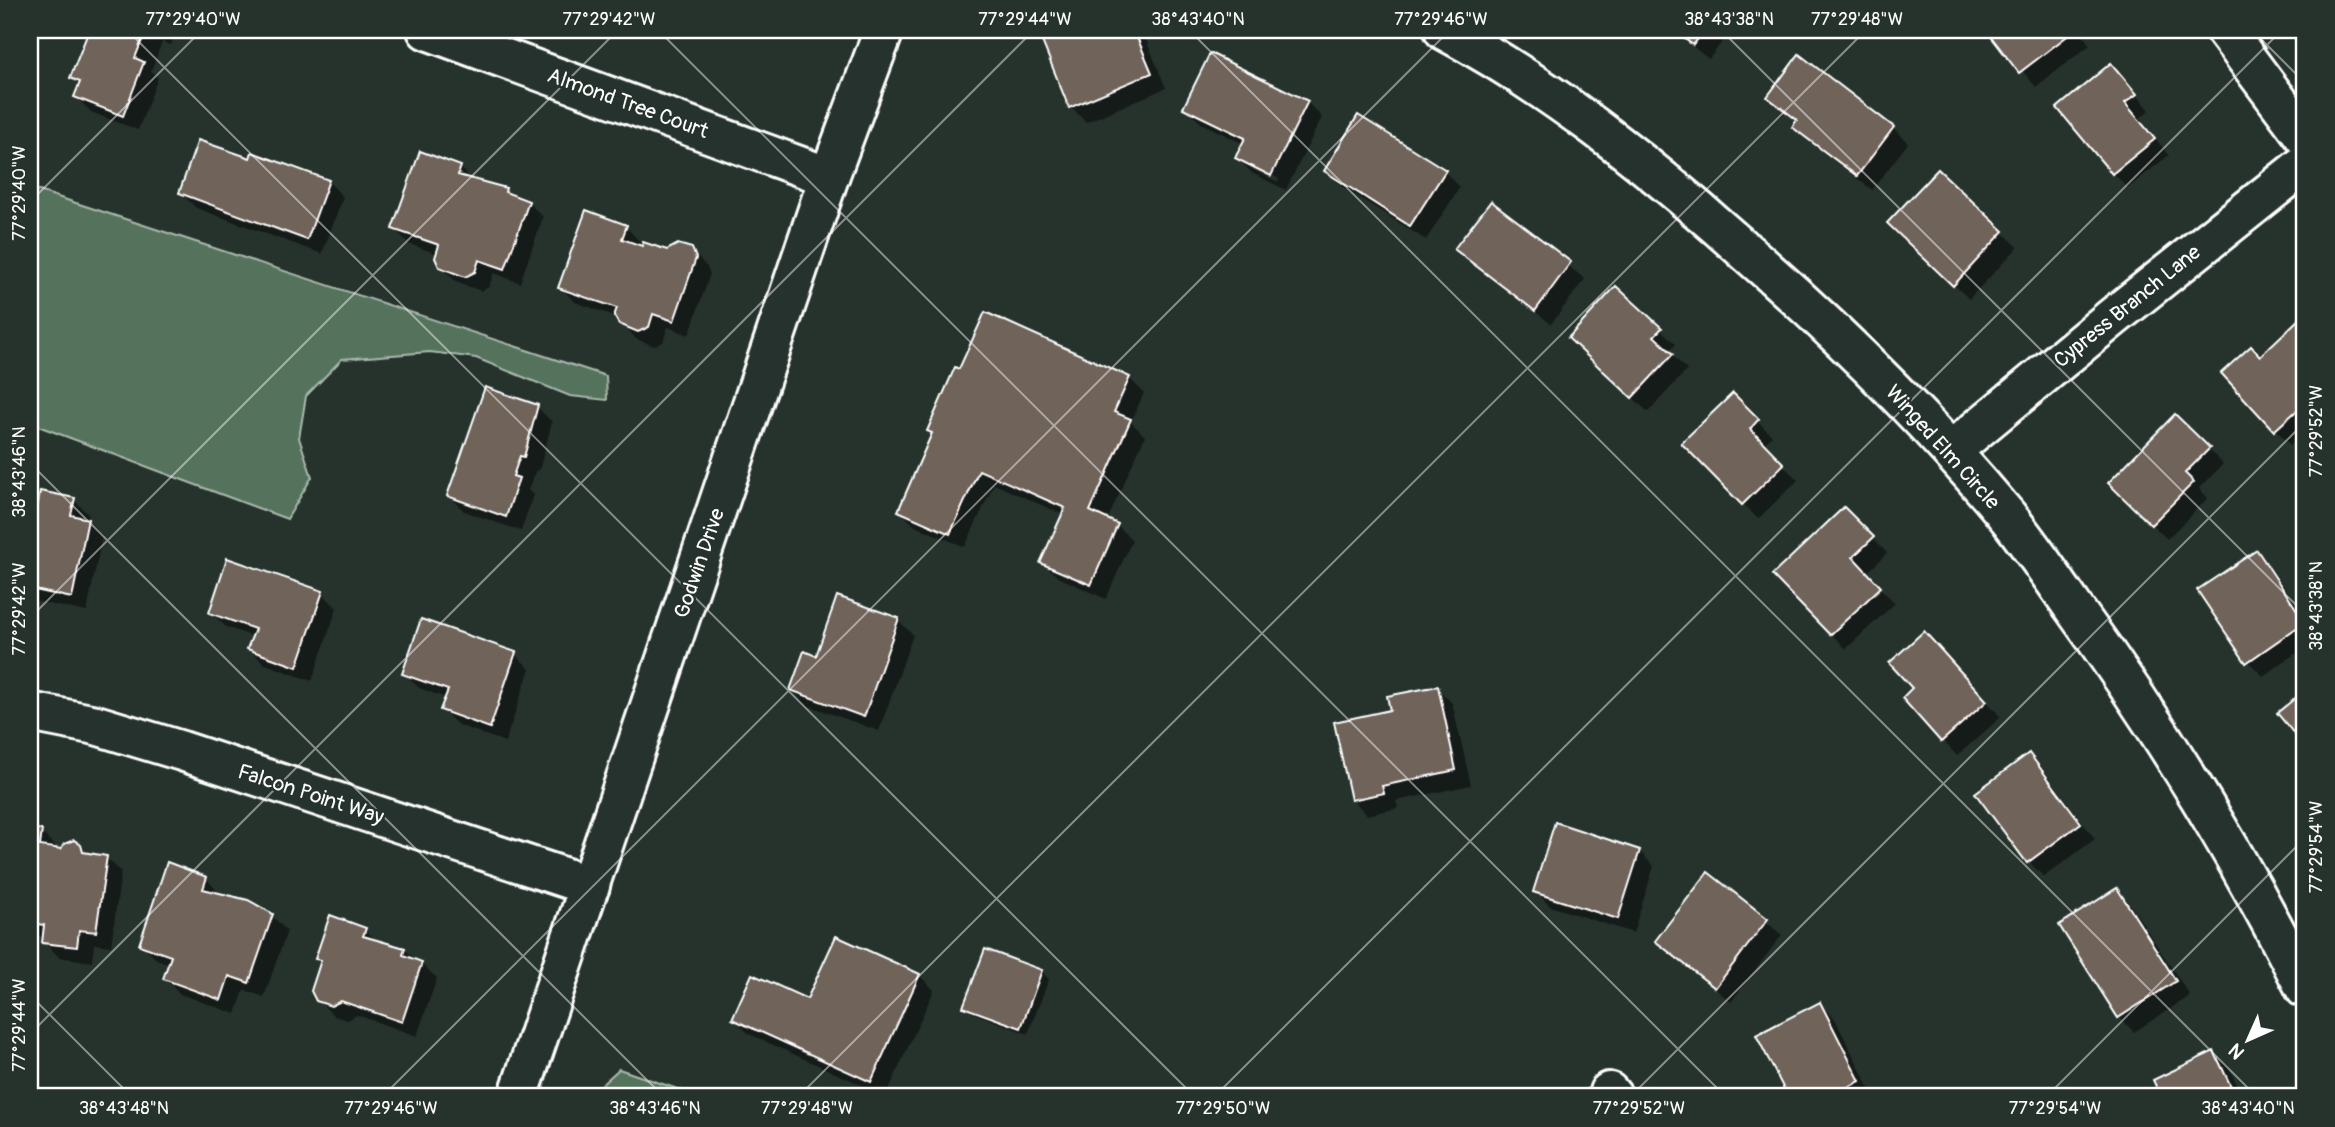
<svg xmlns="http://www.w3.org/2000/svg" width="2335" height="1127" font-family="Pangolin,sans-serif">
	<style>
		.green { fill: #54735c; stroke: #aab9ae; stroke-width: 2 }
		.shadow { fill: #0007; fill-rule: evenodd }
		.building { fill: #6f635a; stroke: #fff; stroke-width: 2 }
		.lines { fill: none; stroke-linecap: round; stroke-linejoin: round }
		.minor-casing { stroke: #fff; stroke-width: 44 }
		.minor { stroke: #26332d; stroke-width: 38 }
		.ticks { fill: none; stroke: #fff; stroke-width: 2; stroke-opacity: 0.45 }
		.labels { text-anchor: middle; stroke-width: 5; stroke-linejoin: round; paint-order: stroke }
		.street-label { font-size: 21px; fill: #fff; stroke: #26332d }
		.neatline { fill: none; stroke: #fff; stroke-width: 2.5 }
		.ticks-label { font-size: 18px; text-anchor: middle; fill: #fff }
	</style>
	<rect width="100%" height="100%" fill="#26332d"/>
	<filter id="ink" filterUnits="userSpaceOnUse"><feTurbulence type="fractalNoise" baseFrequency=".0143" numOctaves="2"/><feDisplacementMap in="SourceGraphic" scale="14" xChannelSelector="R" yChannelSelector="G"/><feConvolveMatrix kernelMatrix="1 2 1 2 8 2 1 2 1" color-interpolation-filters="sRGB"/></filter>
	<g filter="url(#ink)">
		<!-- green -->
		<g class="green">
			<path d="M30,188L606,376L607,400L570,396L476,358L430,352L342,359L306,396L299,438L312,477L287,519L30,423Z"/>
			<path d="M619,1069L701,1097H588Z"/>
		</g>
		<!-- shadow -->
		<g class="shadow">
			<path d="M91,30H177L171,45L162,42L151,71L158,78L138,130L91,112L76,97L81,86L72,78Z"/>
			<path d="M775,30H790L788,35Z"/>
			<path d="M1073,30H1142L1166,88L1086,122L1071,107L1044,42Z"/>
			<path d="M1646,30H1656L1652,35Z"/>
			<path d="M1671,30H1731L1709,59Z"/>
			<path d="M1988,30H2079L2090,45L2036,87Z"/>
			<path d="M2111,65L2150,110L2139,119L2169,155L2128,188L2113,173Z"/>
			<path d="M1769,97L1893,128L1908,143L1872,190L1809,141L1794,126L1797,122Z"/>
			<path d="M1307,102L1322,117L1286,190L1252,173L1237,158L1244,144L1201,123L1185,108ZM1252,165L1279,179L1278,182L1252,169Z"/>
			<path d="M1359,117L1445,172L1460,187L1426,240L1341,186L1326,171Z"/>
			<path d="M252,160L328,181L343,197L322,254L196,208L181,193Z"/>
			<path d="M460,167L473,181L505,190L512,196L528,202L543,217L520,283L494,273L489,287L481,291L456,282L441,266L438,254L409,244L394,228Z"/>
			<path d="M1939,172L2018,247L1969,299L1905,238Z"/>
			<path d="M1491,204L1585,279L1551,324L1456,249Z"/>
			<path d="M587,212L626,227L641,243L667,252L691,250L706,266L710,274L689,335L668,327L663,342L654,346L636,339L617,317L575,302L560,287Z"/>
			<path d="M1616,288L1676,344L1669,352L1687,370L1648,412L1585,353Z"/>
			<path d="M2299,321L2305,327V431L2290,445L2224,373L2260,358Z"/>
			<path d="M1129,378L1144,393L1131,422L1145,436L1107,521L1117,525L1132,540L1106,599L1058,577L1042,562L1064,515L994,484L965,547L915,526L900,511L933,435L929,430Z"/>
			<path d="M1733,395L1772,436L1763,445L1798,480L1758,519L1683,443Z"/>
			<path d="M537,407L552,422L539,471L536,470L528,490L533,495L521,531L464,511L449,496Z"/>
			<path d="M2175,416L2223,464L2199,489L2208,498L2167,539L2110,483Z"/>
			<path d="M74,500L89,515L88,522L102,536L87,612L30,600V509L38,510Z"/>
			<path d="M1844,509L1887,553L1866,574L1895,603L1846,649L1775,575Z"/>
			<path d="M2256,553L2271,568L2305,617V647L2263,676L2248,661Z"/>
			<path d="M322,593L337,608L312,681L265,664L249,649L254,637L226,627L211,612Z"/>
			<path d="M898,620L913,635L879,731L807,705L792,690L817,658Z"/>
			<path d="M1939,648L2001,717L1957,756L1904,698L1915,688Z"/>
			<path d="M515,654L530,669L505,742L458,725L442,710L446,698L419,688L404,673Z"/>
			<path d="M1437,688L1452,703L1471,785L1396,801L1398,808L1367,815L1352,799L1392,712Z"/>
			<path d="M2029,755L2044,770L2095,839L2044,877L2029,862Z"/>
			<path d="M30,830L41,832L56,847V850L80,846L88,855L106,857L121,872L111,946L94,944L92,962L59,957L44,942V937L30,935Z"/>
			<path d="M1639,851L1654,866L1633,933L1550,906L1535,891Z"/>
			<path d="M1708,874L1782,935L1731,1002L1657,940Z"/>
			<path d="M206,878L221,895L272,916L287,931L264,997L244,990L236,1014L180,994L165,979L170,964L156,959L141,944Z"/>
			<path d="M2116,890L2131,906L2190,996L2134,1032L2119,1017Z"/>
			<path d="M365,930L377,941L404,949L437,978L417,1036L357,1015L347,1020L334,1016L318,1000L322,963L317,958Z"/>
			<path d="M986,951L1042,972L1049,979L1028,1034L973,1013L965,1006Z"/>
			<path d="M919,975L934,990L886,1096L749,1034L734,1019Z"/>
			<path d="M1820,1004L1835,1019L1874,1097H1790L1758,1035Z"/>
			<path d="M2214,1053L2229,1068L2243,1097H2163L2155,1080Z"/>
		</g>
		<!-- building -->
		<g class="building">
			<path d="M89,30H146L135,58L144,62L123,116L74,97L80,82L70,78Z"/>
			<path d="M1068,30H1134L1152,73L1069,108L1042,41Z"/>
			<path d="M1673,30H1705L1693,45Z"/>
			<path d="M1986,30H2075L2019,73Z"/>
			<path d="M1210,53L1308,101L1271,176L1235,158L1245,138L1183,108Z"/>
			<path d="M1799,54L1894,127L1857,176L1792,127L1797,120L1767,97Z"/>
			<path d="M2111,63L2137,94L2125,103L2155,139L2112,174L2057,108Z"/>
			<path d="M1358,115L1446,170L1410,226L1324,171Z"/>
			<path d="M198,140L250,158L252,152L329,180L307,240L179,193Z"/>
			<path d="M420,151L461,166L458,175L506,188L505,192L529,201L505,269L479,260L475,272L465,277L439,267L435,258L439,245L392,229Z"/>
			<path d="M1938,169L2004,231L1953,286L1887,223Z"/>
			<path d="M1491,201L1571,262L1535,311L1454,249Z"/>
			<path d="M586,210L627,225L622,239L642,246L643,242L667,250L678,244L692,248L696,258L674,321L653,314L649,327L638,332L619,324L614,316L617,308L558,288Z"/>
			<path d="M1616,286L1662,328L1654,336L1673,354L1632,398L1568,338Z"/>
			<path d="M985,312L1130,377L1114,412L1131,419L1090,511L1118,524L1091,585L1040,563L1065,508L979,470L950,534L898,511L932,433L927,431L955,367L959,369Z"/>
			<path d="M2299,319L2305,325V403L2274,431L2221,373L2251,346L2260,356Z"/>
			<path d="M485,387L538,405L524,457L520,456L513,476L519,478L506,517L447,496Z"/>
			<path d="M1733,393L1759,419L1750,429L1784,464L1742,505L1681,443Z"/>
			<path d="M2175,414L2210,448L2185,473L2194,482L2151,525L2108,483Z"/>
			<path d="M40,491L75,498L71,515L88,519L72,598L30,589V507L37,508Z"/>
			<path d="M1844,507L1874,537L1853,557L1881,587L1830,635L1772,575Z"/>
			<path d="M2257,550L2305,622L2246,663L2197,590Z"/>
			<path d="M227,558L323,591L297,667L247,649L255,629L209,613Z"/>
			<path d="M837,596L899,618L864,717L790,690L804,651L816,656Z"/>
			<path d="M421,619L516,652L490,728L440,710L448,690L402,674Z"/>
			<path d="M1924,631L1987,701L1941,742L1902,698L1912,688L1889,663Z"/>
			<path d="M1438,686L1456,770L1382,786L1384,793L1351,800L1334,722L1390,710L1387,696Z"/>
			<path d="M2305,690V747L2277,713Z"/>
			<path d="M2029,753L2081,823L2027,863L1975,793Z"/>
			<path d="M1555,822L1640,850L1618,919L1533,892Z"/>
			<path d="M30,828L42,830L40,846L61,849L64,844L74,840L81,845L83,852L107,856L96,932L79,930L77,947L42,943L44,925L30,923Z"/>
			<path d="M167,862L207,877L203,889L248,900L273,914L249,983L229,976L221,1000L163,979L171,956L139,945Z"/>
			<path d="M1708,872L1768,919L1715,988L1655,941Z"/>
			<path d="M2117,888L2176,981L2118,1018L2059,925Z"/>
			<path d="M330,915L366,928L363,936L405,948L403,955L422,962L402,1022L341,1001L331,1006L316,1001L311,991L321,960L315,959Z"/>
			<path d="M836,936L920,974L871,1082L732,1019L752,974L807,999Z"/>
			<path d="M985,949L1042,970L1021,1028L963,1007Z"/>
			<path d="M1820,1002L1860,1081L1829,1097H1788L1756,1035Z"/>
			<path d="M2214,1051L2236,1097H2161L2153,1080Z"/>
		</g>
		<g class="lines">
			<defs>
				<g id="minor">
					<path d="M427,30L829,177"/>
					<path d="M1444,30C1549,86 1646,163 1735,242C1833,327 1925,417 2008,517C2031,546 2052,577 2073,607C2161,728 2238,855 2305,988"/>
					<path d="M2225,30L2305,137"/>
					<path d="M1951,451L2113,317L2305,164"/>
					<path d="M30,712L96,725L182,751L590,886"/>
					<path d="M1609,1092L1613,1097"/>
					<path d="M518,1097L829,177L884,30"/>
				</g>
			</defs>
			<!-- minor casing -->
			<use href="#minor" class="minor-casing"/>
			<!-- minor -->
			<use href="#minor" class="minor"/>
		</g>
	</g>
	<!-- ticks -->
	<path class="ticks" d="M127,30L1195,1097M658,30L1726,1097M1189,30L2257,1097M1721,30L2305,614M2252,30L2305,83M30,202L202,30M30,463L664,1097M30,618L618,30M30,995L132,1097M30,1034L1034,30M382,1097L1450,30M798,1097L1866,30M1214,1097L2282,30M1630,1097L2305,422M2046,1097L2305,838"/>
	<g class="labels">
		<!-- street labels -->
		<g class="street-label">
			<text transform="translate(628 103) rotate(20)" y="7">Almond Tree Court</text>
			<text transform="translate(2127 306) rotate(-39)" y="7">Cypress Branch Lane</text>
			<text transform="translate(1943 447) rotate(48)" y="7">Winged Elm Circle</text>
			<text transform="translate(699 563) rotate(-71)" y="7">Godwin Drive</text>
			<text transform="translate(311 794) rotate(18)" y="7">Falcon Point Way</text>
		</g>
	</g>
	<!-- margin -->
	<rect width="2335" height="1127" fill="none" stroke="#26332d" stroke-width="77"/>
	<!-- north arrow -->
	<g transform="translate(2248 1040) rotate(225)" stroke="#26332d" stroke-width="5" paint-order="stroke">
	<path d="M0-5L12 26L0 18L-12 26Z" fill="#ffffff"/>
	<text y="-10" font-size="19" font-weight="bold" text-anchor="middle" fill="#ffffff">N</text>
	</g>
	<rect x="38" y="38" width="2258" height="1050" class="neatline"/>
	<g class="ticks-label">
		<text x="193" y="25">77°29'40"W</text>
		<text x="609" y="25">77°29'42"W</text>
		<text x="1025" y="25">77°29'44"W</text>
		<text x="1198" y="25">38°43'40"N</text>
		<text x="1441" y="25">77°29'46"W</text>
		<text x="1729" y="25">38°43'38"N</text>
		<text x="1857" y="25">77°29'48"W</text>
		<text transform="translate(19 193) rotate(-90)" y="6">77°29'40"W</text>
		<text transform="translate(2316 431) rotate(-90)" y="6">77°29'52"W</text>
		<text transform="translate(19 472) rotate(-90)" y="6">38°43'46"N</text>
		<text transform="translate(2316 606) rotate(-90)" y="6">38°43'38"N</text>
		<text transform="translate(19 609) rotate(-90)" y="6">77°29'42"W</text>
		<text transform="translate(2316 847) rotate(-90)" y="6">77°29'54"W</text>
		<text transform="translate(19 1025) rotate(-90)" y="6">77°29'44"W</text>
		<text x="124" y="1114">38°43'48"N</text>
		<text x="391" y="1114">77°29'46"W</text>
		<text x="655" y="1114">38°43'46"N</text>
		<text x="807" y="1114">77°29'48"W</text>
		<text x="1223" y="1114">77°29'50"W</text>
		<text x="1639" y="1114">77°29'52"W</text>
		<text x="2055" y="1114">77°29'54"W</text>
		<text x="2248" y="1114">38°43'40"N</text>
	</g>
</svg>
